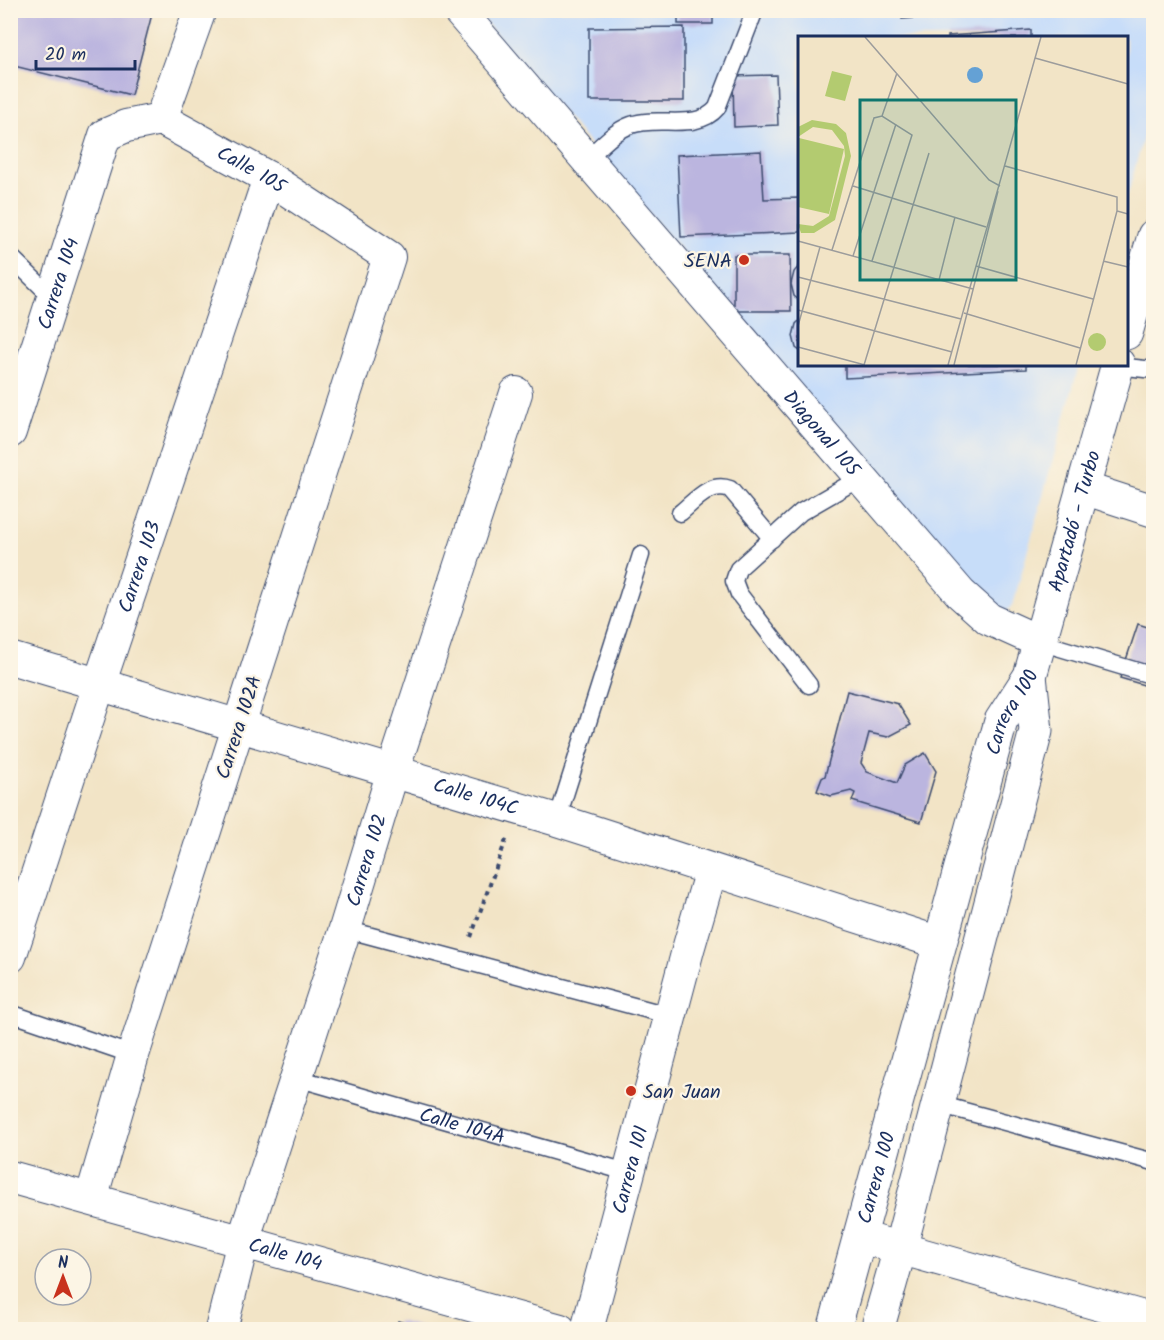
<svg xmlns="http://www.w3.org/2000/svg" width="1164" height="1340" font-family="Kalam,sans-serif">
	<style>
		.built { fill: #c7ddf9 }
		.building { fill: #bbb5df }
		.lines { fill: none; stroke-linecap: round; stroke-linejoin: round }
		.service-casing { stroke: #3b4a6e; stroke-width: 19 }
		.minor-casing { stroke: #3b4a6e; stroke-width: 34 }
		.secondary-casing { stroke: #3b4a6e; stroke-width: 35 }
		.path { stroke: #3b4a6e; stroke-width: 4; stroke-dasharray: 4.5 4.5; stroke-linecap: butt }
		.service { stroke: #fff; stroke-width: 16 }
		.minor { stroke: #fff; stroke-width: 32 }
		.secondary { stroke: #fff; stroke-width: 33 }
		.poi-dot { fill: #c8321e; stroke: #fcf5e5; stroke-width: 2 }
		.labels { text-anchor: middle; stroke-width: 4.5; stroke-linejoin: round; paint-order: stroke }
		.street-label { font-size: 20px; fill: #1b2f5e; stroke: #fcf5e5 }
		.poi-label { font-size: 20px; fill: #1b2f5e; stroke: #fcf5e5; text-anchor: end }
		.inset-road { fill: none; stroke: #9c9c9c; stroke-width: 1.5 }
		.view { fill: #0f766e; fill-opacity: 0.15; stroke: #0f766e; stroke-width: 3 }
		.inset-edge { fill: none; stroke: #1b2f5e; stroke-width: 3 }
	</style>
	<rect width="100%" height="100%" fill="#fcf5e5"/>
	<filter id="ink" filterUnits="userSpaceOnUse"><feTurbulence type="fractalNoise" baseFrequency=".0167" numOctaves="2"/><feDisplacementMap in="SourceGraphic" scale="12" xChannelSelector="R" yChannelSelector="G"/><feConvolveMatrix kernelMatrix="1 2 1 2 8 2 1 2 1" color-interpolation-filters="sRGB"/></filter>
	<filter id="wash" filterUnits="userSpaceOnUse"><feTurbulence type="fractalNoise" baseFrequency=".008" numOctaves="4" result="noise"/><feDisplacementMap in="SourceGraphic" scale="24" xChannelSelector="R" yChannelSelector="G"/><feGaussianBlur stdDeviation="1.35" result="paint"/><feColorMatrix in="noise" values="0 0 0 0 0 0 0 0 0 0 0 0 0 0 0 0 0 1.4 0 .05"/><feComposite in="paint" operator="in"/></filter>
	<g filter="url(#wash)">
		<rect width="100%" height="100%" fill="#f2e4c6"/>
		<!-- built -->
		<path class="built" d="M476,11H1153V102L1127,197L1126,38H800V364L1079,365L1013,604L1005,613L994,615Z"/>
		<g id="blocks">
			<!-- building -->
			<g class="building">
				<path d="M10,10H153L131,95L10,65Z"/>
				<rect x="678" y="10" width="35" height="14"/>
				<path d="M902,10H1007V12L902,19Z"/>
				<path d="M684,27V101H589V28Z"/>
				<path d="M1031,30V38H948V36Z"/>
				<path d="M776,75L778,125L734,127L733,76Z"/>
				<path d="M761,151L764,199L800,198V232L681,237L677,155Z"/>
				<path d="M734,255H790L791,311H734Z"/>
				<path d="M800,265V301L794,296L791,284L794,272Z"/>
				<path d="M800,320V351L796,348L793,336L796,324Z"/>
				<path d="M845,364H1026V369L845,378Z"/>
				<path d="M1138,624L1154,629V688L1120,678Z"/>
				<path d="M847,691L898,704L911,725L888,737L869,733L861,763L867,772L897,783L905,765L925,753L936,771L921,822L852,801L855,793L851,791L831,796L817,791L822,778L825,776Z"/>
				<path d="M398,1321L428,1329V1330H396Z"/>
			</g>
		</g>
	</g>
	<g filter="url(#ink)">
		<use href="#blocks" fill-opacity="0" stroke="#3b4a6e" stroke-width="1.5"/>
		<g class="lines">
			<defs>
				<g id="service">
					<path d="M586,160C599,148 614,131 631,125C659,115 697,132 717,108L755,10"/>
					<path d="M10,256L53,298"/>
					<path d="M1117,366L1154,370"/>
					<path d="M680,513C695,501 710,481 730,489L772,539"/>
					<path d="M1040,642L1154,676"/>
					<path d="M809,685L739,594L734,581L738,569L801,512L860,478"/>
					<path d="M557,820L641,555"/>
					<path d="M345,929L671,1016"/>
					<path d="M10,1013L133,1055"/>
					<path id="s1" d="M297,1078L630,1173"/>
					<path d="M938,1104L1154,1162"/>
				</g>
				<g id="minor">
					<path id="s2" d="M458,10L961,594L989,619L1040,642"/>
					<path d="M161,119L200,10"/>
					<path id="s3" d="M10,432L105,135L126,126L161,119L269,178L389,257L133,1055L91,1199"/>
					<path d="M1083,488L1154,511"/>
					<path id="s4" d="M10,658L557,820L940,943"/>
					<path id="s5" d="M10,957L99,685L269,178"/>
					<path id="s6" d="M10,1177L560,1330"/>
					<path d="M860,1237L1154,1320"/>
					<path id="s7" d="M221,1330L243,1241L345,929L393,771L516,393"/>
					<path id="s8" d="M587,1330L689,946L711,870"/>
				</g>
				<g id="secondary">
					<path d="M1126,333L1154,236"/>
					<path id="s9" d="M834,1330L1001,721L1030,676L1118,364"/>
					<path d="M877,1330L900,1249L1036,731L1030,676"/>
				</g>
			</defs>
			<!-- service casing -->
			<use href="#service" class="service-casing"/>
			<!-- minor casing -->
			<use href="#minor" class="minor-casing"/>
			<!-- secondary casing -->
			<use href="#secondary" class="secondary-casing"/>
			<!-- path -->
			<path class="path" d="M471,937L507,837"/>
			<!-- service -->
			<use href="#service" class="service"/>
			<!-- minor -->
			<use href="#minor" class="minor"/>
			<!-- secondary -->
			<use href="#secondary" class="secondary"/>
		</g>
	</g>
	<!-- markers -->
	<g class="poi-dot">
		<circle cx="744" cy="260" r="6"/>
		<circle cx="631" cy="1091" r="6"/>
	</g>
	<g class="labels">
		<!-- street labels -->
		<g class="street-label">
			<text dy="7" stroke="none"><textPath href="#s3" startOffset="474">Calle 105</textPath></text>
			<text dy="7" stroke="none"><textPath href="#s3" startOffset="156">Carrera 104</textPath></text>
			<text dy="7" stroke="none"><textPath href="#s2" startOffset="558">Diagonal 105</textPath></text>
			<text dy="7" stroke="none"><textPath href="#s9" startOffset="846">Apartadó - Turbo</textPath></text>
			<text dy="7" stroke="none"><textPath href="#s5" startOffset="411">Carrera 103</textPath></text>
			<text transform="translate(238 727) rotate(-72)" y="7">Carrera 102A</text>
			<text dy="7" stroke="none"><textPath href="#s9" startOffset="644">Carrera 100</textPath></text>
			<text dy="7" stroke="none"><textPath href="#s4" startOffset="486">Calle 104C</textPath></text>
			<text dy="7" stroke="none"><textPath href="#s7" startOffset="492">Carrera 102</textPath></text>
			<text dy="7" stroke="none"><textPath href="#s1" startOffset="172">Calle 104A</textPath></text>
			<text dy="7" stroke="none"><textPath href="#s8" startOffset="166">Carrera 101</textPath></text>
			<text dy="7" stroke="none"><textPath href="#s9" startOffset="158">Carrera 100</textPath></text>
			<text dy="7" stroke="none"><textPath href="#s6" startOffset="286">Calle 104</textPath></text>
		</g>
		<!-- poi labels -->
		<g class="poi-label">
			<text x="732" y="267">SENA</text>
			<text x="643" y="1098" text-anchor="start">San Juan</text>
		</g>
	</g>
	<!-- overview -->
	<g transform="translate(798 36)">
		<rect width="330" height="330" fill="#f2e4c6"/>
		<path d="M34,35L54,40L47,65L27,60ZM14,84L38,88L48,97L53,120L37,184L16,197H3L0,188L15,190L31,180L47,120L46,110L34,94L15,91L0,101V91ZM1,102L46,113L31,178L0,171ZM290 306a9 9 0 1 1 18 0a9 9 0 1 1-18 0Z" fill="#b3cb70"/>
		<path d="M169 39a8 8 0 1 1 16 0a8 8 0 1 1-16 0Z" fill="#64a1d5"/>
		<path class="inset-road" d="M67,1L191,144L202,150M237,22L330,48M84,80L99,37M207,130L319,161V175L330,178M55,150L188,191M0,205L175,253M34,214L76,82L84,80L114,99L74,225M55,220L98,88M305,225L330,231M178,230L295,263M0,241L163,283M141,244L157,181M0,274L154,316M166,277L282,312M0,290L22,211M0,311L67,329M66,329L131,117M150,329L243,1M156,329L200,155M278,329L319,175"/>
		<path class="view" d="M62,64H218V244H62Z"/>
		<rect width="330" height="330" class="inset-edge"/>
	</g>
	<!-- margin -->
	<rect width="1164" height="1340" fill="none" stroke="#fcf5e5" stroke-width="36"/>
	<!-- north arrow -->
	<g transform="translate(63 1277)"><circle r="28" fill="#fcf5e5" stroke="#a2a6af" stroke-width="1.5"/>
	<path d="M0-4.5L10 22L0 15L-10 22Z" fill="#c8321e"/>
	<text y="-9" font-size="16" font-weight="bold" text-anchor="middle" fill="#1b2f5e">N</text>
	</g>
	<!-- scale -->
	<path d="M36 60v9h99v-9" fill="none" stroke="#1b2f5e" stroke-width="3"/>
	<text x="45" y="60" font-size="18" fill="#1b2f5e" stroke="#fcf5e5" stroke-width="4.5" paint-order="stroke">20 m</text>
</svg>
